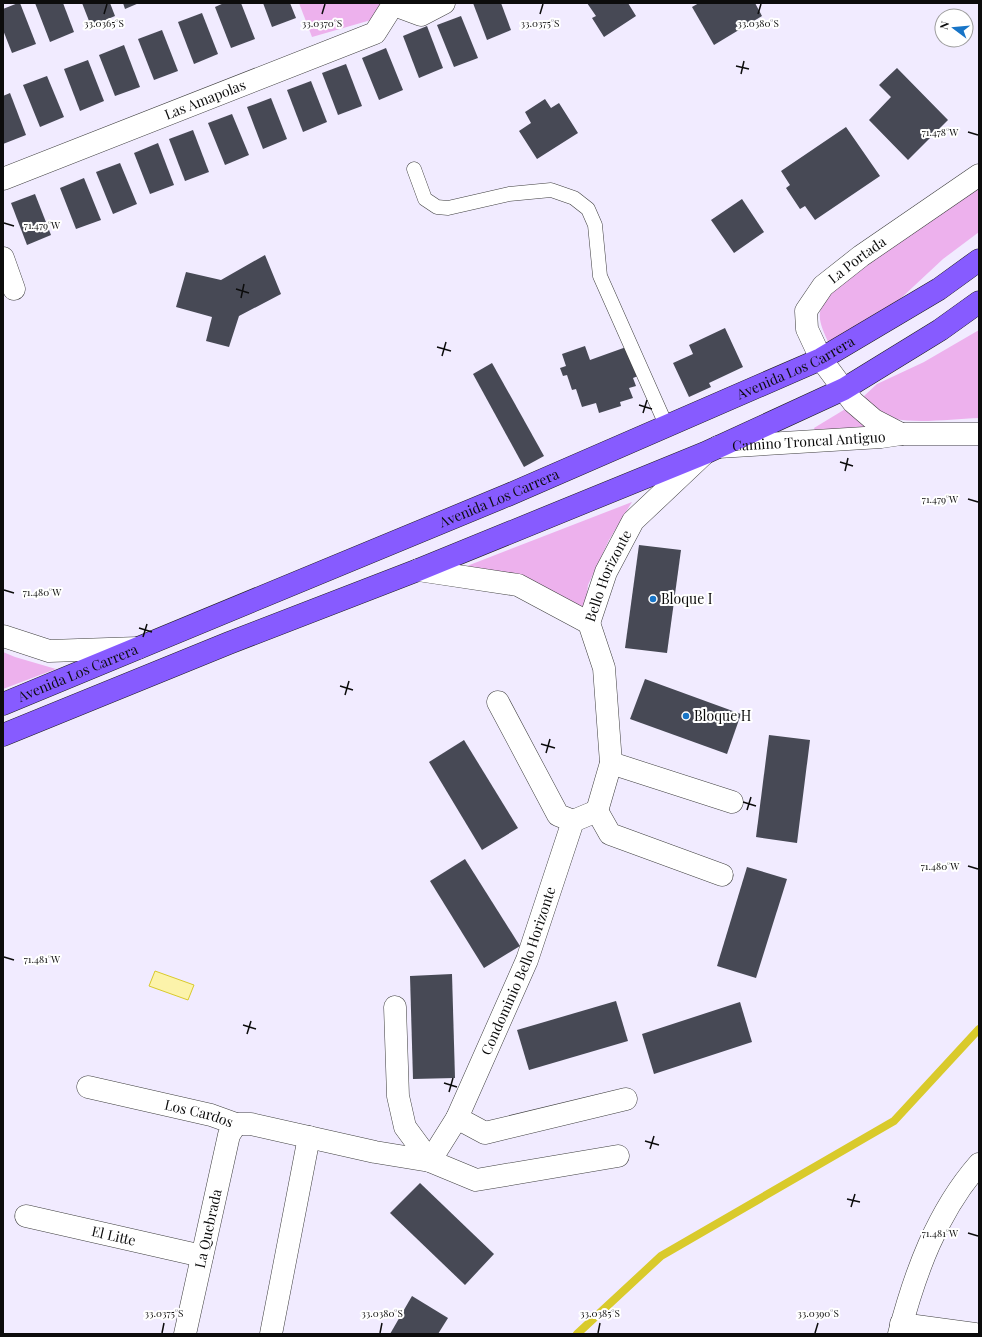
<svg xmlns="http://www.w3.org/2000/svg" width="982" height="1337" font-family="'Playfair Display',serif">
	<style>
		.green { fill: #edb1ed }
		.water { fill: #fcf3aa; stroke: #d9ca2b }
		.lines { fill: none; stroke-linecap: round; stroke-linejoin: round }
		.stream { stroke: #d9ca2b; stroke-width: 8 }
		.building { fill: #474955 }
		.service-casing { stroke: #3f3f3f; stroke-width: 15 }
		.minor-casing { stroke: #3f3f3f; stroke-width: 23 }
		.tertiary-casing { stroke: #3f3f3f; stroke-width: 23 }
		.primary-casing { stroke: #1d1d1d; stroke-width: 23 }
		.service { stroke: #fff; stroke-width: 14 }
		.minor { stroke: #fff; stroke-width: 22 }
		.tertiary { stroke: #fff; stroke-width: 22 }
		.primary { stroke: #875bff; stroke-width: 22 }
		.ticks { fill: none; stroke: #0c0c0c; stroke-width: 1.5 }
		.poi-dot { fill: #1875c7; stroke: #fff; stroke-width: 1.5 }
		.labels { text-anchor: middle; stroke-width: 4; stroke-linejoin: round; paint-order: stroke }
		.street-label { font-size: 14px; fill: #0c0c0c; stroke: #fff }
		.poi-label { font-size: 14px; fill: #0c0c0c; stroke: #fff; text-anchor: start }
		.ticks-label { font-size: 10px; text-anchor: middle; fill: #0c0c0c; stroke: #fff; stroke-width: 4; stroke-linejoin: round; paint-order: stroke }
	</style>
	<rect width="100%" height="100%" fill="#f1ebff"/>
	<!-- green -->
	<g class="green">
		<path d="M299,3H381L371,20L312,37Z"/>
		<path d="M979,185V232L943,259L899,300L829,344C819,321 816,317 826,294Z"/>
		<path d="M979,330V418C943,419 899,428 867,409L864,396L877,384L924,362Z"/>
		<path d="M847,408L868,430L816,433L814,428Z"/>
		<path d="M632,502L609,540L588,585L585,611L505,575L467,566Z"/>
		<path d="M3,652L15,657L56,669L3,689Z"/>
	</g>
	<!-- water -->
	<path class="water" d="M155,971L194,985L188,1000L149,986Z"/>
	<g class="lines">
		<!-- stream -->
		<path class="stream" d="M577,1334L661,1256L894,1121L979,1029"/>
	</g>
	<!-- building -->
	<g class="building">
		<path d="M18,3H20L36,44L12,53L3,30V9Z"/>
		<path d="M35,3H63L74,32L50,42Z"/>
		<path d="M82,3H110L115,16L91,26Z"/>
		<path d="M123,3H139L125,9Z"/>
		<path d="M224,3H241L255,39L231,48L215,7Z"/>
		<path d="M263,3H290L296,18L272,27Z"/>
		<path d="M473,3H501L511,30L487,40Z"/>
		<path d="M587,3H628L636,16L604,37L592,18L596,16Z"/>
		<path d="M699,3H755L762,16L714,45L692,7Z"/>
		<path d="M202,13L218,54L194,64L178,22Z"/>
		<path d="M461,16L478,58L454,67L437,25Z"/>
		<path d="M427,26L443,68L419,78L403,36Z"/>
		<path d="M162,30L178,71L154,80L138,39Z"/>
		<path d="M124,45L140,87L115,96L99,55Z"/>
		<path d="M386,48L403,90L379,100L362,58Z"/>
		<path d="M88,60L104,101L80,111L64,69Z"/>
		<path d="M346,64L362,106L338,115L322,73Z"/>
		<path d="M897,68L948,120L908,160L869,120L891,97L879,85Z"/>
		<path d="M47,76L64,117L40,127L23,85Z"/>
		<path d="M311,81L327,122L303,132L287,90Z"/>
		<path d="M10,93L26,135L3,144V96Z"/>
		<path d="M271,98L287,139L263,149L247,107Z"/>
		<path d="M545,99L551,108L559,103L578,133L537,159L519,131L531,123L525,112Z"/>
		<path d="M232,114L249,155L225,165L208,123Z"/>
		<path d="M846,127L880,176L815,220L805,206L800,209L786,188L790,185L781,171Z"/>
		<path d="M193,130L209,172L185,181L169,139Z"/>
		<path d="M158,143L174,185L150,194L134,153Z"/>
		<path d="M120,163L137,204L113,214L96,172Z"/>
		<path d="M84,178L101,220L76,229L60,188Z"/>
		<path d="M35,194L51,235L27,245L11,203Z"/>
		<path d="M742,199L764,232L734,253L711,220Z"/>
		<path d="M265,255L281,294L239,316L229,347L206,341L212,317L176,307L186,272L221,280Z"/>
		<path d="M725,328L743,367L709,383L711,387L689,397L673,363L693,354L689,345Z"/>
		<path d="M585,346L590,360L629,346L638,376L633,378L636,386L629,388L633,398L620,402L621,406L599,413L596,403L582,407L576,389L572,390L567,375L563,376L560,368L566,366L562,354Z"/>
		<path d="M492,363L544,456L524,467L473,374Z"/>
		<path d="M639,545L681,550L667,653L625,648Z"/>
		<path d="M645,679L741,714L727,754L630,719Z"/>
		<path d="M769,735L810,740L797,843L756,837Z"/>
		<path d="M464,740L518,828L482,850L429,762Z"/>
		<path d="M465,859L520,946L484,968L430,881Z"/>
		<path d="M747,867L787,879L756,978L717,966Z"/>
		<path d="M452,974L455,1078L413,1079L410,976Z"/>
		<path d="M616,1001L628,1041L529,1070L517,1030Z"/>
		<path d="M740,1002L752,1042L654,1074L642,1034Z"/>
		<path d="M420,1183L494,1254L465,1285L390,1213Z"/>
		<path d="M412,1296L448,1318L438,1334H390Z"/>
	</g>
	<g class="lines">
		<defs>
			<path id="service" d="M414,169L425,199L437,207L448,208L509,194L551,190L574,198L588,209L595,225L600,276L667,427"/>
			<g id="minor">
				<path d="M394,5L421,15L444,3"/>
				<path id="s1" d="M3,179L375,33L394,3"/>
				<path d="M3,258L14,289"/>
				<path d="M418,570L518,585L589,623"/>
				<path id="s2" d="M589,623L606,572L633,521L704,454"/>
				<path d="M498,702L558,815L573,821"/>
				<path d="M611,763L732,802"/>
				<path d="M597,811L610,834L722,875"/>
				<path d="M395,1007L398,1096L405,1127L430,1161L476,1180L618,1156"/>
				<path id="s3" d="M88,1087L211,1115L236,1124H251L375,1152L430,1161L457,1118L527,960L573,821L597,811L611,763L604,668L589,623"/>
				<path d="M457,1118L485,1133L626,1099"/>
				<path id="s4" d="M26,1216L202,1256"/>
				<path d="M901,1324L975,1334"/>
				<path id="s5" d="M185,1334L229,1135L236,1124"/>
				<path d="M271,1334L309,1137"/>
			</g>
			<g id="tertiary">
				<path id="s6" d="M901,434L874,420L853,402L821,359L807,329L806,311L823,286L861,256L979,175"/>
				<path id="s7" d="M718,447L881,437L901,434H979"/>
				<path d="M3,636L49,651L138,648"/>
				<path d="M899,1334C915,1273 937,1212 979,1164"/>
			</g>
			<g id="primary">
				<path id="s8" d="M3,704L508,495L821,359L939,289L979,260"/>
				<path d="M3,735L229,643L418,570L705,453L844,389L940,330L979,302"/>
			</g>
		</defs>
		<!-- service casing -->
		<use href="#service" class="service-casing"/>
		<!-- minor casing -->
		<use href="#minor" class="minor-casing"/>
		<!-- tertiary casing -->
		<use href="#tertiary" class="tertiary-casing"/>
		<!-- primary casing -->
		<use href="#primary" class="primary-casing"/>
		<!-- service -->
		<use href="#service" class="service"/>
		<!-- minor -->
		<use href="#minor" class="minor"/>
		<!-- tertiary -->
		<use href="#tertiary" class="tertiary"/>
		<!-- primary -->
		<use href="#primary" class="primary"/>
	</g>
	<!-- ticks -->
	<path class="ticks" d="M104,14L107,4M322,14L325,4M540,14L543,4M758,14L761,4M736,66L749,69M741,74L744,61M968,132L978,135M4,223L14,226M236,289L249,293M241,298L244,284M437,347L451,351M442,356L446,342M639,405L652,409M643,413L647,400M840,462L853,466M845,471L848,458M968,499L978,502M4,590L14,593M139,628L152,632M143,637L147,624M340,686L353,690M345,695L349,681M541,744L555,748M546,753L550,739M743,802L756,806M747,810L751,797M968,866L978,869M4,957L14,960M243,1025L256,1029M247,1034L251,1021M444,1083L457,1087M449,1092L453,1078M645,1141L659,1145M650,1149L654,1136M847,1199L860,1202M851,1207L855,1194M968,1233L978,1236M162,1333L164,1323M380,1333L382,1323M598,1333L600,1323M815,1333L818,1323"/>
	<!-- markers -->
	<g class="poi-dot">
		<circle cx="653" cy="599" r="4"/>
		<circle cx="686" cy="716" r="4"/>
	</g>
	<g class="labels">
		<!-- street labels -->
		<g class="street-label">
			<text dy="5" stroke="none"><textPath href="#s1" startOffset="217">Las Amapolas</textPath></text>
			<text dy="5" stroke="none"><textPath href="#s6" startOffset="236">La Portada</textPath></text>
			<text dy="5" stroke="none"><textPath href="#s8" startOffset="861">Avenida Los Carrera</textPath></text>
			<text dy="5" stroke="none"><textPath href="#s7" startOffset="91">Camino Troncal Antiguo</textPath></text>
			<text dy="5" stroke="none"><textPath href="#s8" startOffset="537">Avenida Los Carrera</textPath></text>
			<text dy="5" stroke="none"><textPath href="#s2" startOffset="51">Bello Horizonte</textPath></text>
			<text dy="5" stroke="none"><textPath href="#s8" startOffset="81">Avenida Los Carrera</textPath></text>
			<text dy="5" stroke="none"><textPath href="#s3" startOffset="561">Condominio Bello Horizonte</textPath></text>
			<text dy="5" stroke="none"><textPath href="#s3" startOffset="114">Los Cardos</textPath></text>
			<text dy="5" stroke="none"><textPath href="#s5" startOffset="108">La Quebrada</textPath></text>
			<text dy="5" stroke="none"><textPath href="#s4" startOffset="90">El Litte</textPath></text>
		</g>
		<!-- poi labels -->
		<g class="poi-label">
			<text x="661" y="604">Bloque I</text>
			<text x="694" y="721">Bloque H</text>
		</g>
	</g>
	<g class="ticks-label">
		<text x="104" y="27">33.0365°S</text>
		<text x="322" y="27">33.0370°S</text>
		<text x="540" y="27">33.0375°S</text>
		<text x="758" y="27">33.0380°S</text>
		<text x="940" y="136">71.478°W</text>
		<text x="42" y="229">71.479°W</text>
		<text x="940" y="503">71.479°W</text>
		<text x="42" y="596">71.480°W</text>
		<text x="940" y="870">71.480°W</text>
		<text x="42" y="963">71.481°W</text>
		<text x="940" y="1237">71.481°W</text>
		<text x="164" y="1317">33.0375°S</text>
		<text x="382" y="1317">33.0380°S</text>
		<text x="600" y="1317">33.0385°S</text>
		<text x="818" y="1317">33.0390°S</text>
	</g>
	<!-- border -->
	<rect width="982" height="1337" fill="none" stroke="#0c0c0c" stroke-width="8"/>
	<!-- north arrow -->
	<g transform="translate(954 28) rotate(286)"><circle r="19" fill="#ffffff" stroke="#9e9e9e"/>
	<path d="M0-3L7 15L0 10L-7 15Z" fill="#1875c7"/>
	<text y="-6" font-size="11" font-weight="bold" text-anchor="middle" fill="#0c0c0c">N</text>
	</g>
</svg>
